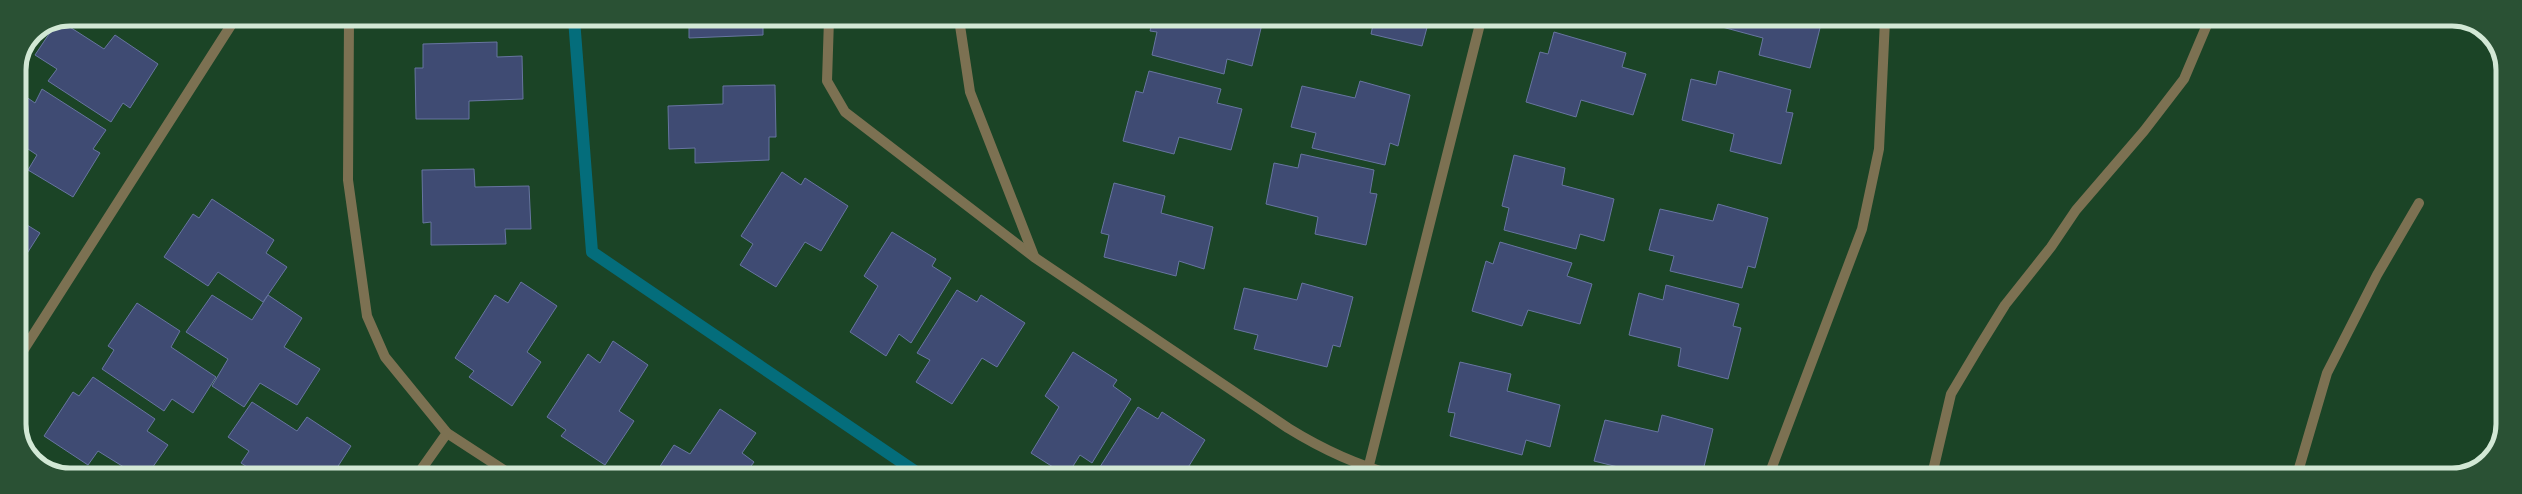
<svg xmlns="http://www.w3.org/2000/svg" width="2522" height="494" font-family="'Times New Roman',serif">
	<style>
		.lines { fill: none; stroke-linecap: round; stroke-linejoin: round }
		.stream { stroke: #046d7b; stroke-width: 12 }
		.building { fill: #3f4b73; stroke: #6775a0 }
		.minor { stroke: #7c7152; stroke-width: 10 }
		.rim { fill: none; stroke: #d2e8d5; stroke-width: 5 }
	</style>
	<rect width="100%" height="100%" fill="#1b4426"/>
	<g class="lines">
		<!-- stream -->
		<path class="stream" d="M574,19L592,252L919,474"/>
	</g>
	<!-- building -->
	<g class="building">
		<path d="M427,19H502V20L427,22Z"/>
		<path d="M663,19H763V35L689,38V22L663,24Z"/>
		<path d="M1153,19H1243L1262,24L1252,66L1227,59L1224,74L1152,55L1157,32L1150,31Z"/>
		<path d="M1374,20H1429L1422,46L1371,34Z"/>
		<path d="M1712,20H1822L1810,68L1759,55L1763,38L1711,24Z"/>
		<path d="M62,22L104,49L115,35L158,64L130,108L123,103L111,122L48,81L57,69L35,55L55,25Z"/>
		<path d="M1554,32L1626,53L1622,67L1646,74L1633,115L1581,100L1576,117L1526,102L1540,52L1548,54Z"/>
		<path d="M497,42V57L522,56L523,99L469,101V119H416L415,68H423V44Z"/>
		<path d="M1149,71L1221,89L1217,103L1242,109L1231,150L1179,137L1174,154L1123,141L1136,91L1143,93Z"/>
		<path d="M1719,71L1791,90L1786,112L1793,113L1781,164L1730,151L1734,134L1682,120L1691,79L1716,85Z"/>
		<path d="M1360,81L1410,95L1398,146L1390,143L1385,165L1312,148L1316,133L1291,127L1302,86L1355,98Z"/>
		<path d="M775,85L776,137H769V160L695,163V148L669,149L668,106L723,104V86Z"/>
		<path d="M42,89L106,130L93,149L100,153L73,197L28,170L37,155L19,143V92L35,103Z"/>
		<path d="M1301,154L1374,170L1370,193L1377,194L1366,245L1315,234L1318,217L1266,204L1274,163L1298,168Z"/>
		<path d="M1514,155L1565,168L1562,185L1614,199L1604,241L1580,234L1576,249L1504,230L1509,208L1502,206Z"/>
		<path d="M474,169L475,187L529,186L531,229H505L506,244L431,245V222L423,223L422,170Z"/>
		<path d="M782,172L801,185L805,178L848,206L821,251L805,242L776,287L740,265L753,244L741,236Z"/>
		<path d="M1114,183L1165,196L1161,213L1213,227L1204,269L1179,261L1176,276L1104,257L1109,235L1101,233Z"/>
		<path d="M212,199L274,240L266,253L287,267L263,302L218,272L208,286L164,257L193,214L199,218Z"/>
		<path d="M1718,204L1768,218L1755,268L1748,266L1742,288L1670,271L1674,256L1649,250L1660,209L1713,221Z"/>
		<path d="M19,220L40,233L19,266Z"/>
		<path d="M892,232L936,259L932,266L951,278L911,343L899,334L886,356L850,332L878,286L864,276Z"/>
		<path d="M1500,242L1572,263L1567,276L1592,284L1580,324L1528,310L1522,326L1472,311L1486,261L1493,264Z"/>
		<path d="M521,282L557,306L527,352L541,362L512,406L469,377L474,371L455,358L495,295L508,303Z"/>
		<path d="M1302,283L1353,297L1340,347L1333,345L1327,367L1254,349L1258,335L1234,329L1244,288L1297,300Z"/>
		<path d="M1666,285L1739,304L1733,326L1741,328L1728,379L1678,366L1681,348L1629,335L1639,293L1663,300Z"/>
		<path d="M957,290L977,302L981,295L1025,323L997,367L982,358L952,404L916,382L930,360L917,353Z"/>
		<path d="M212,295L252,320L268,295L302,318L284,347L320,369L297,405L260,383L244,407L212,386L228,359L186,332Z"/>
		<path d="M137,303L180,331L171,347L216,377L193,413L172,399L164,411L102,369L114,350L108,346Z"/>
		<path d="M613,341L648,365L619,411L634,421L605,465L561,436L566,430L547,417L588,354L600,363Z"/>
		<path d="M1073,352L1117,380L1113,386L1131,399L1092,463L1080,455L1068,474H1064L1031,453L1059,407L1045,396Z"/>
		<path d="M1460,362L1511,374L1507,391L1560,405L1550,447L1526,440L1522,455L1450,436L1455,413L1448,412Z"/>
		<path d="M93,377L155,419L147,431L168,445L148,474H135L98,451L88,465L44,436L73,392L79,396Z"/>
		<path d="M252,402L297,431L307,417L351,446L333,474H258L241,463L249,451L228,437Z"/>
		<path d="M1138,407L1158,419L1162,412L1205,440L1184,474H1105L1098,470Z"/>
		<path d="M720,409L756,433L742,453L754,462L745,474H655L674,445L690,454Z"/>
		<path d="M1662,415L1713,429L1702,475H1616L1618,467L1594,461L1605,420L1658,432Z"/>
		<path d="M206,468L216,474H202Z"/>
		<path d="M235,469L243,474H232Z"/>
	</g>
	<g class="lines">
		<!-- minor -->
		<g class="minor">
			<path d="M349,19L348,180L367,316L385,357L447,433L510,474"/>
			<path d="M829,19L827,81L845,112L1034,257L1288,428C1322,449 1356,465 1394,475"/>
			<path d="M959,19L970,92L1034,256"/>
			<path d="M19,357L235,19"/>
			<path d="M1367,473L1481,20"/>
			<path d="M418,474L447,433"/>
			<path d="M1769,475L1862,229L1879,149L1885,20"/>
			<path d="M1932,475L1951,394L1979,347L2005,305L2051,247L2076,210L2144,131L2184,79L2209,20"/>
			<path d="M2297,475L2327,373L2377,275L2419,203"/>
		</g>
	</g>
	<!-- crop -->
	<path d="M0 0H2522V494H0ZM70 26H2452A44 44 0 0 1 2496 70V424A44 44 0 0 1 2452 468H70A44 44 0 0 1 26 424V70A44 44 0 0 1 70 26Z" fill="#2a5134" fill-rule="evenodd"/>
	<path class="rim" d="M70 26H2452A44 44 0 0 1 2496 70V424A44 44 0 0 1 2452 468H70A44 44 0 0 1 26 424V70A44 44 0 0 1 70 26Z"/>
</svg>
